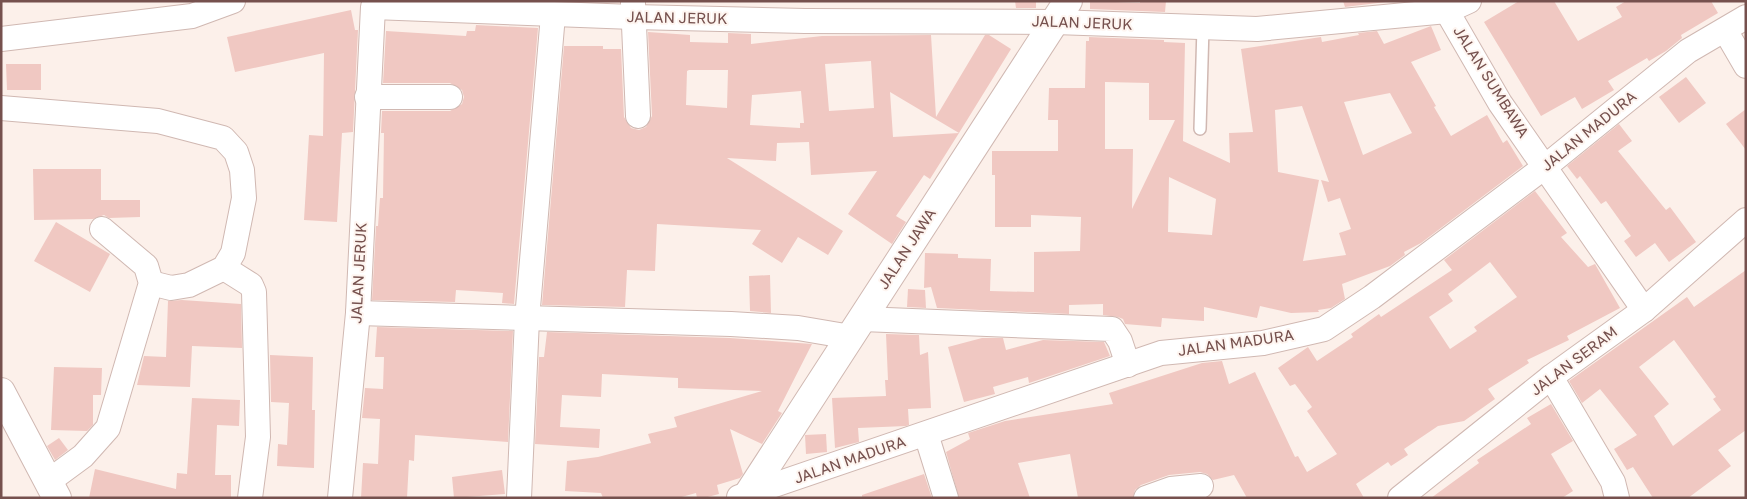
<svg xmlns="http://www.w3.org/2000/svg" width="1747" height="499" font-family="'Golos Text',sans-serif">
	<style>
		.building { fill: #f0c8c2; fill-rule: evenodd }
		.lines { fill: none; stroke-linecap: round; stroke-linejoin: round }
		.service-casing { stroke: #d0b8b2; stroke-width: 14 }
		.minor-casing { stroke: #d0b8b2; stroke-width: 26 }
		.tertiary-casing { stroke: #d0b8b2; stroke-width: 30 }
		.service { stroke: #fff; stroke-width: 11 }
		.minor { stroke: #fff; stroke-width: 24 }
		.tertiary { stroke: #fff; stroke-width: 28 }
		.labels { text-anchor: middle; stroke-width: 4; stroke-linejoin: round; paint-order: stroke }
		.street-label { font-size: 15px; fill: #76514e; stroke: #fef5f0 }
	</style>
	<rect width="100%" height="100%" fill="#fcf0ea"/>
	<!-- building -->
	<g class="building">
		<path d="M1015,1H1036V8H1016Z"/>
		<path d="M1090,1L1140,3V1H1166L1165,12L1090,9Z"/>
		<path d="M1343,1H1394L1345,7Z"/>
		<path d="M1519,1H1554L1578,41L1622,17L1616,7L1626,1H1711L1718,13L1681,35L1682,38L1666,51L1649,61L1647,58L1608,81L1614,90L1582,109L1575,97L1541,116L1484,22Z"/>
		<path d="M351,10L355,30H358L353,132L342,133L337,222L304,220L309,135L323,136L324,53L235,72L227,37Z"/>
		<path d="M476,25L538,28L514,304L502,303L503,293L456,290L455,302L372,300L376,226H378L380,198H383L384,133H381L382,111H450L462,104L464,97L462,90L450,83H383L386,31L466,36L467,31H475Z"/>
		<path d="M1431,26L1441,50L1411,62L1436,106L1434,107L1451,136L1487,115L1503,143L1507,140L1523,166L1421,243L1404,252L1405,255L1390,266L1342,284L1345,299L1331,308L1318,310L1319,312L1291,313L1260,306L1257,318L1204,307V321L1162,318L1161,327L1125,324L1123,319L1118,317L1103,315V304L1069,305V314L937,308L931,287L924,288L925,253L958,254V258L991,259L990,291L1034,292V252L1080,251L1081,217L1031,215V227H995V175H992V151H1058V120H1048L1049,88H1085L1086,41H1089V37L1164,40V42L1185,43L1183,141L1230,163L1229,133L1253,132L1241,49L1321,37L1322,42L1359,35L1358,33L1377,31L1384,44ZM1105,82L1149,83V120H1175L1132,209L1133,149H1105ZM1390,93L1412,133L1363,155L1344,102ZM1302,106L1329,182L1321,180L1328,202L1340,198L1351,229L1339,233L1346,255L1303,261L1319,180L1278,172L1275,110ZM1169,177L1216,199L1212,235L1168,232Z"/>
		<path d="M648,32L690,35V42L728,43V33L751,34V44L822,36L931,35L936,117L985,35H989L1011,49L959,133L890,92L893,137L959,133L930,179L924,175L896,216L906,222L892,244L848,214L877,171L811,175L809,142L777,143L776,161L727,158L843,231L828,255L798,237L782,263L752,244L761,230L657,224L655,271L627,270L625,307L542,305L564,46H603V49H621L624,117L631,128L639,130L646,127L652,116ZM871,61L874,108L829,111L825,64ZM689,70H728L727,108L686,105L687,71ZM801,91L804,123H800V128L750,125L752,95Z"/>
		<path d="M6,64H41V90H7Z"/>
		<path d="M1686,77L1706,103L1679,123L1659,97Z"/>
		<path d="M1746,109V150L1726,124Z"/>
		<path d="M1619,124L1632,141L1618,151L1666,210L1670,207L1696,242L1669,262L1655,243L1636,257L1624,241L1631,236L1606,201L1601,204L1580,176L1577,179L1567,166Z"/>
		<path d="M33,169H101V200H140V217L109,218L104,215L93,219L34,220Z"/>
		<path d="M1535,191L1567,233L1561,237L1588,267L1595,264L1620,308L1567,336L1569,340L1527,360L1529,363L1488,389L1495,399L1464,421L1438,426L1404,449L1408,455L1391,466L1388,462L1356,484L1364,498H1247L1234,475L1213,480L1207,474L1200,472L1169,475L1141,485L1135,490L1133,498H1078L1070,454L1018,463L1030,498H959L946,452L970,439L968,433L1005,421L1113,404L1109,393L1202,363L1222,361L1229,384L1255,372L1295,457L1298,456L1307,472L1337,454L1307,411L1312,407L1295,384L1290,386L1278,368L1308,347L1317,361L1353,337L1351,334L1379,314L1381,317L1452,270L1444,260ZM1490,262L1517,297L1474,327L1477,331L1450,349L1429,317L1453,301L1448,294Z"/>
		<path d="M56,222L110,254L90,292L34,261Z"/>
		<path d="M1746,270V430L1718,450L1731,466L1688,498H1653L1633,467L1627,470L1614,449L1637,435L1600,389L1582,403L1569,381L1687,297L1694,307ZM1674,340L1716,397L1713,399L1721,410L1673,446L1654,416L1669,404L1639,367Z"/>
		<path d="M770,275L771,313L750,311L749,276Z"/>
		<path d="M908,289L925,290L926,308L907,307Z"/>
		<path d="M182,300L241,304L242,348L192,346L190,387L137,385L144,356L166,357L168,301Z"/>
		<path d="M377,327L513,331L508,442L415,435L414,461L409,460L407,498H361L363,463L378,464L380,419L362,418L365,388L383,389L384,357H375Z"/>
		<path d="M547,332L730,338L812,344L778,411L782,413L762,444L730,429L743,474L740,478L717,485L719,494L704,498H697L696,493L678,498H603L601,493L565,491L567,461L598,457L651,443L648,434L677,427L674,417L762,391L678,388V378L602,374L601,397L562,395L560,427L600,429L599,448L535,444L539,357H544Z"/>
		<path d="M886,334L919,335L920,355L928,352L931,408L908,409L909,425L906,426L858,428L859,442L835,448L832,398L886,396L885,380H888Z"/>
		<path d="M982,338H1003L1006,350L1043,340L1104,342L1110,356L1029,383L1028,377L993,387L995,394L964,402L948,347Z"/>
		<path d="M270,355L313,357L312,410H315L314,468L277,466L278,444L287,445L289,403L271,402Z"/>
		<path d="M54,367L102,368L101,395H93V425L87,431L51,430Z"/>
		<path d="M192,398L240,400L239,426L217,425L215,475H231V498H89L95,469L176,489L177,473L187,474Z"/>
		<path d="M1551,404L1573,441L1551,454L1573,491L1562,498H1431L1479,463L1477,460L1531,424L1527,418Z"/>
		<path d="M826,434L827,452L806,454L805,435Z"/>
		<path d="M59,438L68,450L55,460L47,446Z"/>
		<path d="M502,470L505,494L454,498L452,477Z"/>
		<path d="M924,474L932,498H862V495Z"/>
	</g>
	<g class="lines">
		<defs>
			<path id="service" d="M1200,129L1203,27"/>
			<g id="minor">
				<path d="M1441,1L1500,103L1644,310"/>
				<path d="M633,3L638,116"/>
				<path d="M1725,30L1746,66"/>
				<path d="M1,39L192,16L233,1"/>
				<path d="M367,97H450"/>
				<path d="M1,108L158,121L223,138L236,152L242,170L244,198L233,253L224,268L189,285L171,288L151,283"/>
				<path d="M224,268L251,285L254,292L258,437L250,498"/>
				<path d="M358,313L731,324L798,328L851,337"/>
				<path d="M862,319L1112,329L1120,341L1128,365"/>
				<path d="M1551,377L1613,482L1617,498"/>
				<path d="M926,434L946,498"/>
				<path d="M49,481L83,456L108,428L151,283L146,266L102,229"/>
				<path d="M739,497L1161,353L1263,343L1324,329L1372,297L1546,166L1688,51L1746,17"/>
				<path d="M340,498L358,313L373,7L633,17L805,21L1055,22L1257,29L1447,11L1469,1"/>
				<path d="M519,498L527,319L553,15"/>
				<path d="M1146,498L1171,489L1201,486"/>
				<path d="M1400,498L1551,377L1644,310L1746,220"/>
			</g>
			<g id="tertiary">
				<path d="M1,392L57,498"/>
				<path d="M749,498V493L1068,1"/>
			</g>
		</defs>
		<!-- service casing -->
		<use href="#service" class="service-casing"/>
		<!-- minor casing -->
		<use href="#minor" class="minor-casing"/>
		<!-- tertiary casing -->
		<use href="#tertiary" class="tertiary-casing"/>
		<!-- service -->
		<use href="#service" class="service"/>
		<!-- minor -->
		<use href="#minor" class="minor"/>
		<!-- tertiary -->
		<use href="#tertiary" class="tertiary"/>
	</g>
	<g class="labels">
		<!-- street labels -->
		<g class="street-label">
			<text transform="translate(677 18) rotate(1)" y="5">JALAN JERUK</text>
			<text transform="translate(1082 23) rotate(2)" y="5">JALAN JERUK</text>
			<text transform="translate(1491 82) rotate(58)" y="5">JALAN SUMBAWA</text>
			<text transform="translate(1589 131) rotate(-39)" y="5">JALAN MADURA</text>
			<text transform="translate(907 249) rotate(-57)" y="5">JALAN JAWA</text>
			<text transform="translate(359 273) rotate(-87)" y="5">JALAN JERUK</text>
			<text transform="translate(1236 343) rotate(-8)" y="5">JALAN MADURA</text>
			<text transform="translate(1574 361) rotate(-37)" y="5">JALAN SERAM</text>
			<text transform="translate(850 460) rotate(-19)" y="5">JALAN MADURA</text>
		</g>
	</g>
	<!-- border -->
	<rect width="1747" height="499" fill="none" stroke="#76514e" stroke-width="5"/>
</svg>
